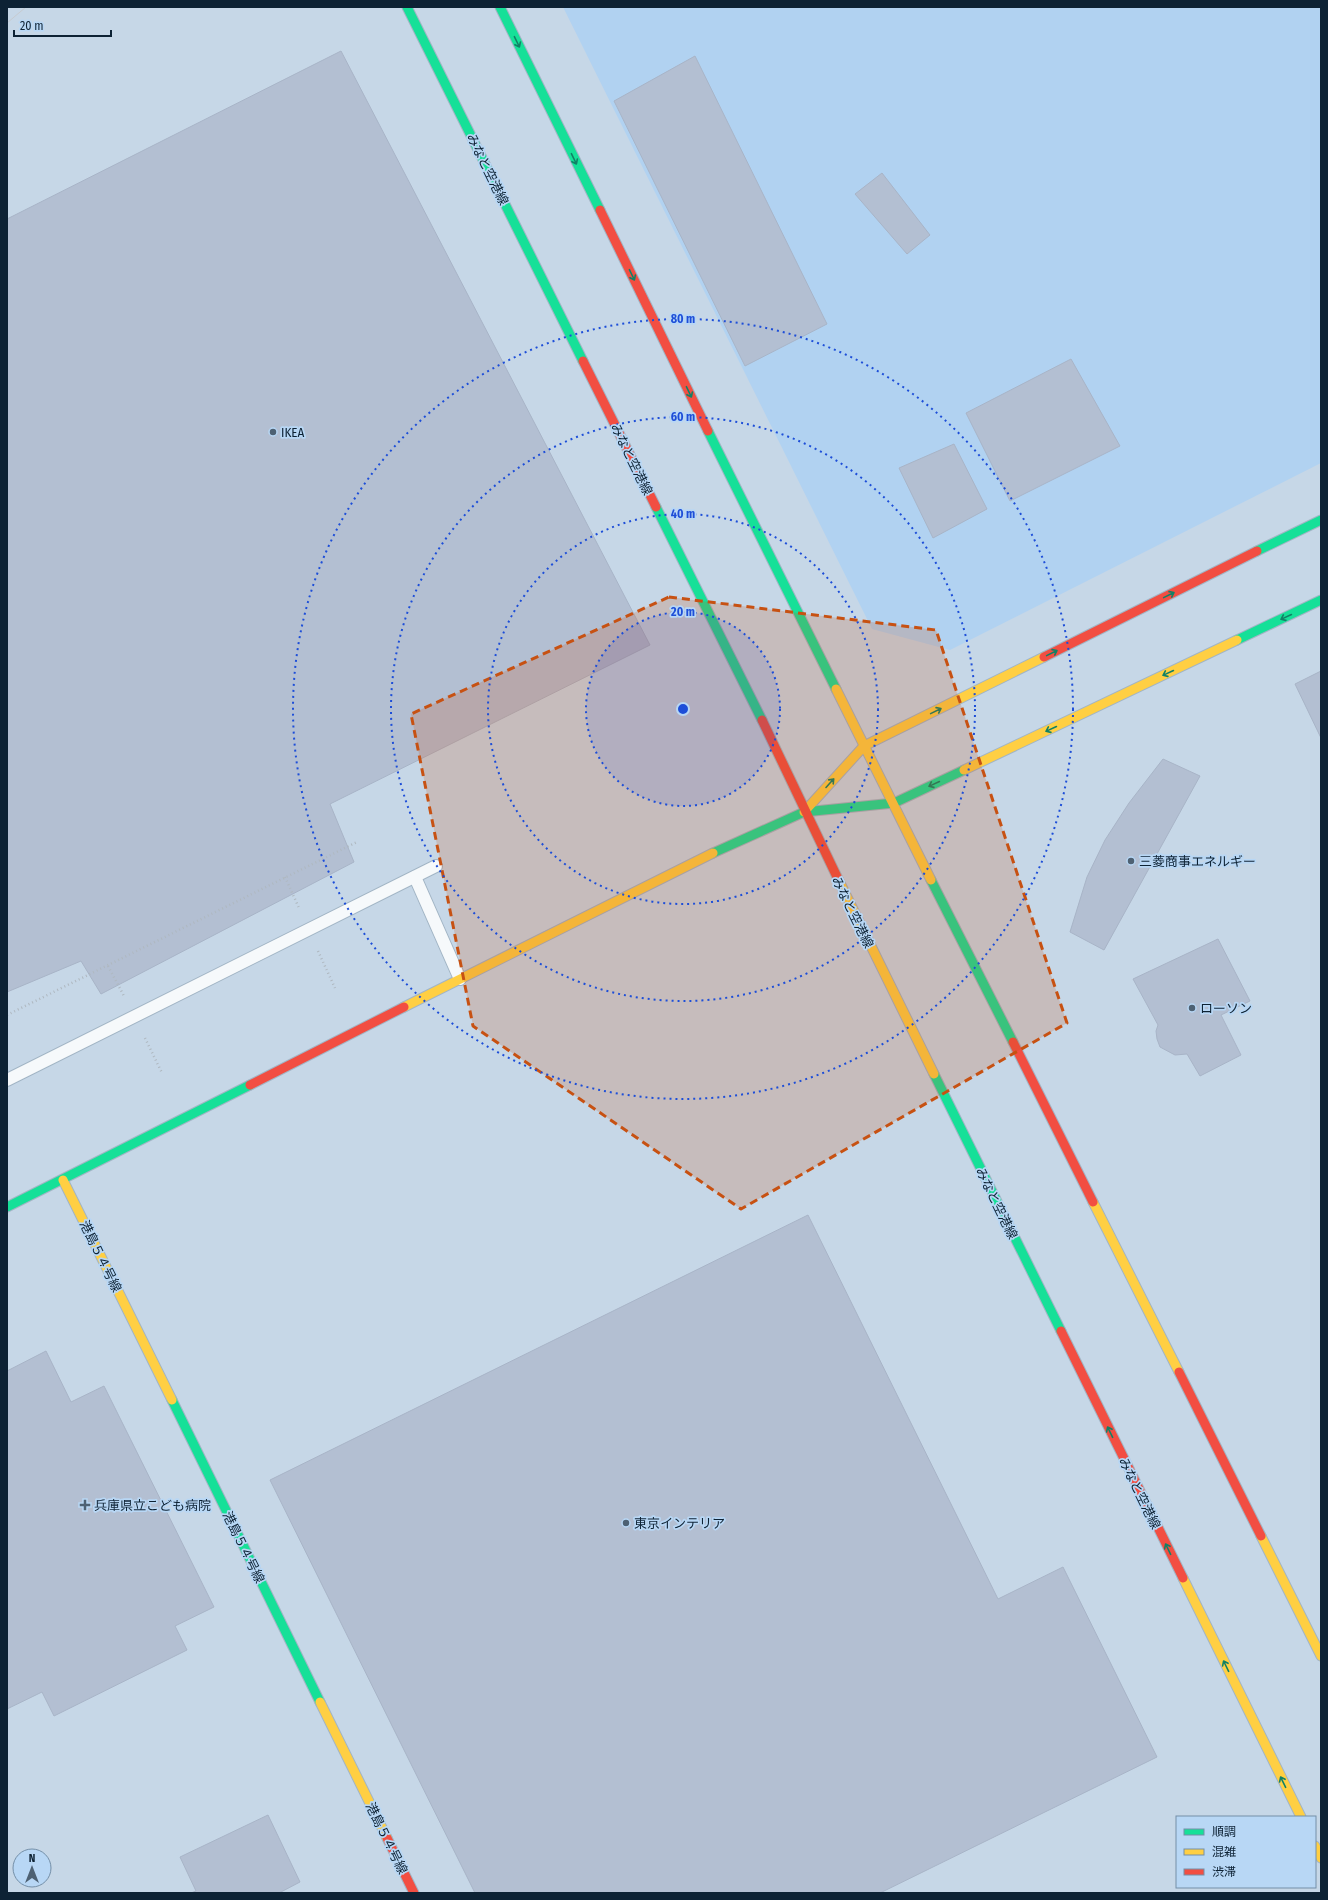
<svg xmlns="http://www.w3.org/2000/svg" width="1328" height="1900" font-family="'Fira Sans Condensed','Noto Sans JP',sans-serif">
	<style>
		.built { fill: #b1d2f1 }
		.building { fill: #b3bfd2; stroke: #a8b4c7 }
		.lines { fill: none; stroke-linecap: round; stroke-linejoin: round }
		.lane-casing { stroke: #a2b5c5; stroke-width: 14 }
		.fast-casing { stroke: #a2b5c5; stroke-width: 11 }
		.slow-casing { stroke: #a2b5c5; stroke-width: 11 }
		.jam-casing { stroke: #a2b5c5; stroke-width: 11 }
		.path { stroke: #afb8c0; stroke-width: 2.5; stroke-dasharray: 1 3; stroke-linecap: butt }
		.lane { stroke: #f6f9fb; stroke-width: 12 }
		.fast { stroke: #16e098; stroke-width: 9 }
		.slow { stroke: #ffcf43; stroke-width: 9 }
		.jam { stroke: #f24e42; stroke-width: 9 }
		.tram { stroke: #c6cbd0; stroke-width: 1 }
		.oneway { stroke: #128166 }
		.marked { fill: #c75112; fill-opacity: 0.2; stroke: #c75112; stroke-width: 3; stroke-dasharray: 8 5; stroke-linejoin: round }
		.ring { fill: none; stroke: #1d4ed8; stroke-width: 2; stroke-dasharray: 2 4 }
		.poi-dot { fill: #4e6173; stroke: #b8d7f5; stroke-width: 1.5 }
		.labels { text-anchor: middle; stroke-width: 3.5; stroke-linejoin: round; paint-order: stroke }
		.street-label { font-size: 13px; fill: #0d2234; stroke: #b8d7f5 }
		.poi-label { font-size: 13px; fill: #0d2234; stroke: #b8d7f5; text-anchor: start }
		.centre { fill: #1d4ed8; stroke: #b8d7f5; stroke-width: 2 }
		.ring-label { font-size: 12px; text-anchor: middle; font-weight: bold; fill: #1d4ed8; stroke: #b8d7f5; stroke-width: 3.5; stroke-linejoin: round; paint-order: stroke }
	</style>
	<rect width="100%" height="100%" fill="#c6d7e7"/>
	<!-- built -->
	<path class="built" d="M563,7H1321V463L950,650L872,629Z"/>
	<!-- building -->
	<g class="building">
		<path d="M341,51L650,645L330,804L354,862L101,994L81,961L7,992V219Z"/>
		<path d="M695,56L827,324L745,366L614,101Z"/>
		<path d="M882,173L930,235L907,254L855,194Z"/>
		<path d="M1071,359L1120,446L1010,501L966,413Z"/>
		<path d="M954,444L987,509L933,538L899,468Z"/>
		<path d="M1321,671V738L1295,684Z"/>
		<path d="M1163,759L1200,776L1104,950L1070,932L1087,877L1105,840L1129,803Z"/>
		<path d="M1218,939L1250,1001L1221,1015L1241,1055L1200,1076L1187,1054L1175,1055L1160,1047L1157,1039L1156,1031L1158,1025L1133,979Z"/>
		<path d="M808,1215L998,1599L1063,1567L1157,1757L880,1893H475L270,1480Z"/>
		<path d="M46,1351L71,1402L104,1386L214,1607L175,1626L187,1650L54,1716L42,1692L7,1709V1371Z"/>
		<path d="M268,1815L300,1882L279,1893H191L196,1891L180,1857Z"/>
	</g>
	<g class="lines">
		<defs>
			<g id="lane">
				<path d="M415,877L460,979"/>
				<path d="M7,1080L436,866"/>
			</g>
			<g id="fast">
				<path d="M407,7L583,361"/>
				<path d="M500,7L600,210"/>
				<path d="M708,431L836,689"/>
				<path d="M656,507L762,720"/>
				<path d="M1257,551L1321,520"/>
				<path d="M1237,640L1321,600"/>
				<path d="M713,853L804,812L894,803L964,770"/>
				<path d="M931,880L1013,1042"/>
				<path d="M934,1074L1061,1331"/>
				<path d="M7,1207L250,1085"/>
				<path d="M172,1400L320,1702"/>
			</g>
			<g id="slow">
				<path d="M836,689L931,880"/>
				<path d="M964,770L1237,640"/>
				<path d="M804,812L864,746L1044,657"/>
				<path d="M839,881L934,1074"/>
				<path d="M404,1007L713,853"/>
				<path d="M63,1180L172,1400"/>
				<path d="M1093,1202L1179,1372"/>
				<path d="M1261,1536L1321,1656"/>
				<path d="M1183,1578L1301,1817"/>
				<path d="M320,1702L387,1838"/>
				<path d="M1315,1846L1321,1858"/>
			</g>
			<g id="jam">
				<path d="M600,210L708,431"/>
				<path d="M583,361L656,507"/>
				<path d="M1044,657L1257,551"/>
				<path d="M762,720L839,881"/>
				<path d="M1013,1042L1093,1202"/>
				<path d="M250,1085L404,1007"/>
				<path d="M1061,1331L1183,1578"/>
				<path d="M1179,1372L1261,1536"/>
				<path d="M387,1838L414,1893"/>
			</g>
		</defs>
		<!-- lane casing -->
		<use href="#lane" class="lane-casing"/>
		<!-- fast casing -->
		<use href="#fast" class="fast-casing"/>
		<!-- slow casing -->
		<use href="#slow" class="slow-casing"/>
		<!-- jam casing -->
		<use href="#jam" class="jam-casing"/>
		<!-- path -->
		<g class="path">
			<path d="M285,877L299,908"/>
			<path d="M318,951L335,988"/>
			<path d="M108,966L124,996"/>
			<path d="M7,1015L357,842"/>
			<path d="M145,1038L162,1073"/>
		</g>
		<!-- lane -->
		<use href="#lane" class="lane"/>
		<!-- fast -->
		<use href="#fast" class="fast"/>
		<!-- slow -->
		<use href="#slow" class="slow"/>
		<!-- jam -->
		<use href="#jam" class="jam"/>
		<!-- tram -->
		<path class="tram" d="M7,23L26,7"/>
	</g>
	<!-- one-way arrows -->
	<defs><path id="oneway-shaft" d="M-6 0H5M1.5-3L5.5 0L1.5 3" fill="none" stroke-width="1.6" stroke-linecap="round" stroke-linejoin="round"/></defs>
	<g class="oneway">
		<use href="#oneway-shaft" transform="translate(517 42) rotate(64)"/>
		<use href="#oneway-shaft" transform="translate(574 159) rotate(64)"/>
		<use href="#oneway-shaft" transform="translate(632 275) rotate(64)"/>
		<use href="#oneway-shaft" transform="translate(689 392) rotate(64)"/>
		<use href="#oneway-shaft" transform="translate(1169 595) rotate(-26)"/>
		<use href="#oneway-shaft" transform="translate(1286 617) rotate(155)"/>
		<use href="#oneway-shaft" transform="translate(1052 653) rotate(-26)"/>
		<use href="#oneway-shaft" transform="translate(1168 673) rotate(155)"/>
		<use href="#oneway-shaft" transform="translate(936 711) rotate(-26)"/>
		<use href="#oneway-shaft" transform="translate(1051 729) rotate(155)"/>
		<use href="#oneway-shaft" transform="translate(830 783) rotate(-48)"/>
		<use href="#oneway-shaft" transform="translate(934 784) rotate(155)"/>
		<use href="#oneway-shaft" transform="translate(1110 1432) rotate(-116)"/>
		<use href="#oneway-shaft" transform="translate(1168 1549) rotate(-116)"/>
		<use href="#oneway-shaft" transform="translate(1226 1666) rotate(-116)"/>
		<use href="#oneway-shaft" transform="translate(1283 1782) rotate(-116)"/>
	</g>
	<!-- marked area -->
	<path class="marked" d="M669,597L936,630L1067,1023L741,1209L473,1026L411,714Z"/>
	<!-- distance rings -->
	<circle cx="683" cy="709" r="97" fill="#1d4ed8" fill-opacity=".12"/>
	<g class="ring">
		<circle cx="683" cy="709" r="97"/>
		<circle cx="683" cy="709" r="195"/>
		<circle cx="683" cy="709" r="292"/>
		<circle cx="683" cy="709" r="390"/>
	</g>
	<!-- markers -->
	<g class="poi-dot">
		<circle cx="273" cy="432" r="4"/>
		<circle cx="1131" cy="861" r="4"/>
		<circle cx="1192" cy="1008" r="4"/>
		<path d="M83 1499h4v4h4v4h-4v4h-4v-4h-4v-4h4z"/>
		<circle cx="626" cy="1523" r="4"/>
	</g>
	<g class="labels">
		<!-- street labels -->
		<g class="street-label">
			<text transform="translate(488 169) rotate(64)" y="5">みなと空港線</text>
			<text transform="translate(632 459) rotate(64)" y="5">みなと空港線</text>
			<text transform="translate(853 912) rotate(64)" y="5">みなと空港線</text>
			<text transform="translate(997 1203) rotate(64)" y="5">みなと空港線</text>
			<text transform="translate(101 1256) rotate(64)" y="5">港島５４号線</text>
			<text transform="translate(1140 1493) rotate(64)" y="5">みなと空港線</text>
			<text transform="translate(244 1547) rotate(64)" y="5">港島５４号線</text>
			<text transform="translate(387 1838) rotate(64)" y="5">港島５４号線</text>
		</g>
		<!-- poi labels -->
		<g class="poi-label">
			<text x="281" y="437">IKEA</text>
			<text x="1139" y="866">三菱商事エネルギー</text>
			<text x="1200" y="1013">ローソン</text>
			<text x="94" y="1510">兵庫県立こども病院</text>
			<text x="634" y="1528">東京インテリア</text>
		</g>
	</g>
	<circle cx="683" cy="709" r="6" class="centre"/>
	<g class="ring-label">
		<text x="683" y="323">80 m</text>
		<text x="683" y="421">60 m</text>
		<text x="683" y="518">40 m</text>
		<text x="683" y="616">20 m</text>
	</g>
	<!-- border -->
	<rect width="1328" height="1900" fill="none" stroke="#0d2234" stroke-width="16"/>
	<!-- legend -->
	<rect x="1176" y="1816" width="140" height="72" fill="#b8d7f5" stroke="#748fa8"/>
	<rect x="1184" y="1829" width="20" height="6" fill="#16e098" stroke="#748fa8"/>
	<text x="1212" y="1836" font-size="12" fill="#0d2234">順調</text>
	<rect x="1184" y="1849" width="20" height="6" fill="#ffcf43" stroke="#748fa8"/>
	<text x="1212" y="1856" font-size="12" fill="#0d2234">混雑</text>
	<rect x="1184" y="1869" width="20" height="6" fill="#f24e42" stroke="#748fa8"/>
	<text x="1212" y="1876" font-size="12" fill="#0d2234">渋滞</text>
	<!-- north arrow -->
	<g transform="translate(32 1868)"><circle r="19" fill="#b8d7f5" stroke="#748fa8"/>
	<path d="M0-3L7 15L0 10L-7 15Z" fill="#4e6173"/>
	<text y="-6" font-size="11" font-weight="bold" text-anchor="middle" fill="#0d2234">N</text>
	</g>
	<!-- scale -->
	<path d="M14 30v6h97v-6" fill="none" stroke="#0d2234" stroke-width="2"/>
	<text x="20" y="30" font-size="12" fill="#0d2234" stroke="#b8d7f5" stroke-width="3" paint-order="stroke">20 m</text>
</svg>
